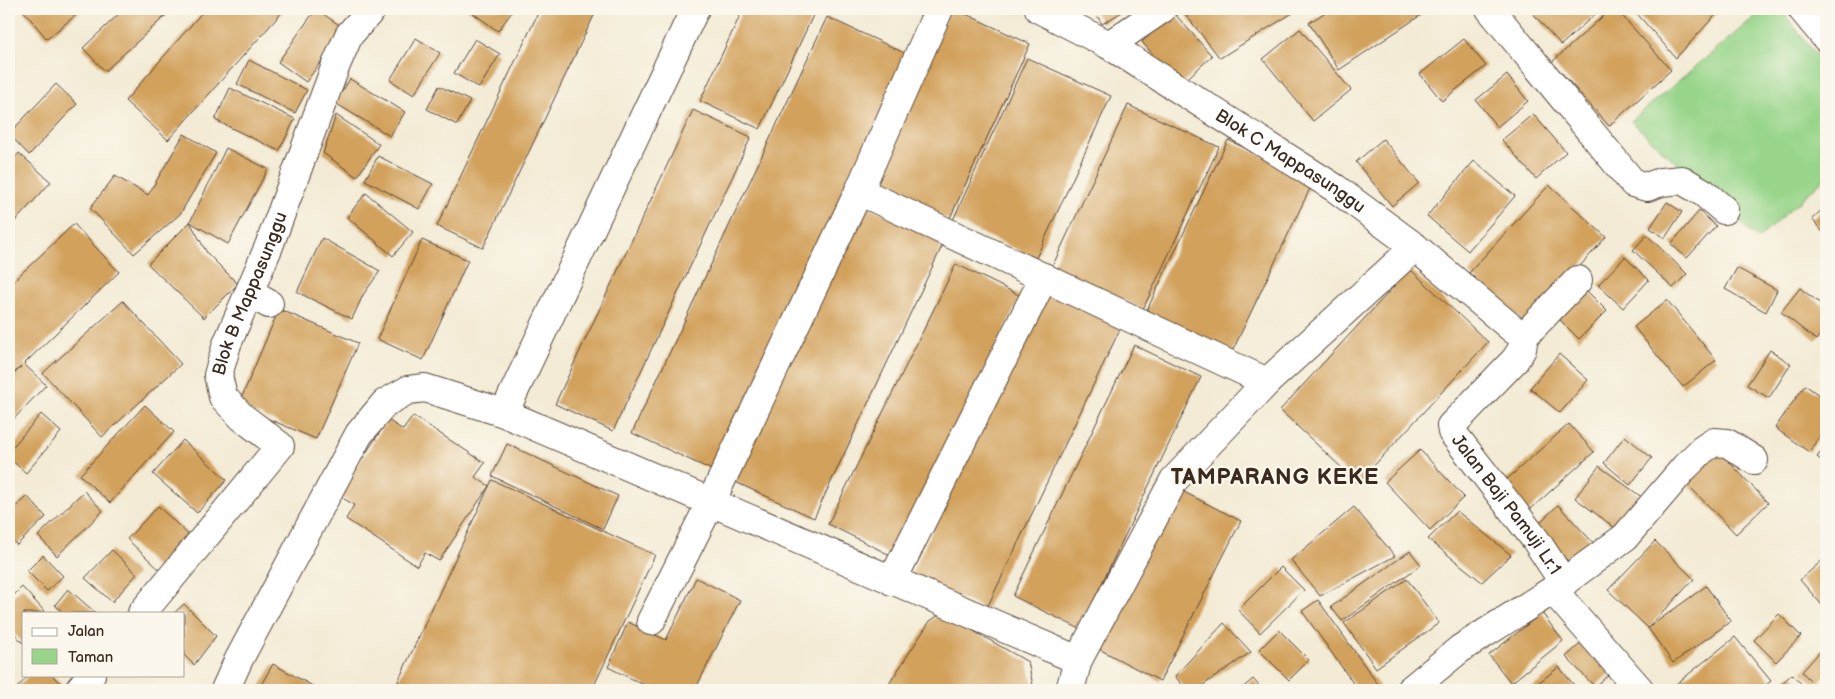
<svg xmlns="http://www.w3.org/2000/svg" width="1835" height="699" font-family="'Balsamiq Sans',sans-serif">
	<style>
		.green { fill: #98d58a; stroke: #6a8054 }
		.building { fill: #d2a15b }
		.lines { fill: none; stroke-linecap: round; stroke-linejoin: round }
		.minor-casing { stroke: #574739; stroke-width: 30 }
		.minor { stroke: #fff; stroke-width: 28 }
		.labels { text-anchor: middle; stroke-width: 4.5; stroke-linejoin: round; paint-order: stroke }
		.street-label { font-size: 18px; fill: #3b2a1e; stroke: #fbf7ec }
		.district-label { font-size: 22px; font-weight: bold; letter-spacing: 1px; fill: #3b2a1e; stroke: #fbf7ec }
	</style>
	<rect width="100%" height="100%" fill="#fbf7ec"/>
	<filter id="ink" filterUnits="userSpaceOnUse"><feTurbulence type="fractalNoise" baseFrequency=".02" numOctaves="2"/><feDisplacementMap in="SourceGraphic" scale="10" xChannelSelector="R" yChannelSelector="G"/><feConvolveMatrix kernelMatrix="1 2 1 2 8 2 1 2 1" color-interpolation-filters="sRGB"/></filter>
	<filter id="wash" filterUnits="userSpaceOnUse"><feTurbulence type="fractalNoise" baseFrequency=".0096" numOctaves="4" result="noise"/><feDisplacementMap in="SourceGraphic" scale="20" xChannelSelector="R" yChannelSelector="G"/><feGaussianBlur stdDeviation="1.12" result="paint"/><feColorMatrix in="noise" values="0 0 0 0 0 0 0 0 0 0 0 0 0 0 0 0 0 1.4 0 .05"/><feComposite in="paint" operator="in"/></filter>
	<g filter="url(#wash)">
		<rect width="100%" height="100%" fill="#f3ebd5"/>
		<!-- green -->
		<path class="green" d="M1764,9H1780L1826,67V177L1758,239L1631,121Z"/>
		<g id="blocks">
			<!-- building -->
			<g class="building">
				<path d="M22,9H83L47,39Z"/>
				<path d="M124,9H173L105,71L83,48Z"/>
				<path d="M205,9H285L168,140L125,101Z"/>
				<path d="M316,9L345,29L306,82L278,62Z"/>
				<path d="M467,9H514L498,31Z"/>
				<path d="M540,9H597L483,248L437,226Z"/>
				<path d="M743,9H816L760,129L700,101Z"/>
				<path d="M950,9H955L1030,44L949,220L869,183Z"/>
				<path d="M1093,9H1127L1102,24Z"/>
				<path d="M1181,9H1299L1220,58Z"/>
				<path d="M1330,9H1430L1339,70L1309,23Z"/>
				<path d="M1529,9H1601L1561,45Z"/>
				<path d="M1611,9H1616L1671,70L1609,126L1552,62Z"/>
				<path d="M1633,9H1721L1676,58Z"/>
				<path d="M1174,13L1212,56L1180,85L1142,42Z"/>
				<path d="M827,17L909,55L714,471L632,433Z"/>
				<path d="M1300,29L1351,90L1313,121L1263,59Z"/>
				<path d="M416,38L440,53L414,95L390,80Z"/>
				<path d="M475,39L500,54L479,88L454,73Z"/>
				<path d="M1464,39L1486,66L1442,101L1420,74Z"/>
				<path d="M1027,58L1111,96L1036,258L953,220Z"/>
				<path d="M249,60L307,90L295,113L237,84Z"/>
				<path d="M1507,75L1528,101L1497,127L1476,100Z"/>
				<path d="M350,79L405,112L390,136L335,103Z"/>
				<path d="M56,84L77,104L29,155L9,134Z"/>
				<path d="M439,86L470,101L457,125L427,109Z"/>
				<path d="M230,88L295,119L279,151L215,120Z"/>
				<path d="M1128,105L1219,147L1143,309L1052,267Z"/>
				<path d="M693,110L751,137L613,431L555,404Z"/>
				<path d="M1533,114L1566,152L1536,179L1502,140Z"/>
				<path d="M336,115L379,144L357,177L323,153Z"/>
				<path d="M184,134L216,153L180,214L134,254L90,208L115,176L148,195Z"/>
				<path d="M1383,139L1419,183L1392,206L1356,162Z"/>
				<path d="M1228,140L1314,180L1231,354L1145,314Z"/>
				<path d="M226,148L268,169L228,244L190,222Z"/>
				<path d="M19,153L51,182L9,228V165Z"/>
				<path d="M378,156L433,184L419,209L365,180Z"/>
				<path d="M1474,161L1515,196L1468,251L1427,216Z"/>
				<path d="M1549,185L1606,237L1527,325L1469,273Z"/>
				<path d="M366,193L413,232L393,256L347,217Z"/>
				<path d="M1667,202L1682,212L1665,238L1650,228Z"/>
				<path d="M863,204L944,242L814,518L733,481Z"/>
				<path d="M1826,206V236L1812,219Z"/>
				<path d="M1699,211L1716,226L1687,258L1671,244Z"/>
				<path d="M190,222L207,253L238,284L204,318L148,264Z"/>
				<path d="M74,224L119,272L24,364L46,385L9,424V379L21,367L9,377V285Z"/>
				<path d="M1647,235L1687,274L1673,288L1633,250Z"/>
				<path d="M322,238L380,271L363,295L352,319L297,292Z"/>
				<path d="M422,240L468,260L423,360L377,339Z"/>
				<path d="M1625,257L1649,280L1623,308L1598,285Z"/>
				<path d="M956,264L1021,296L892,556L828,524Z"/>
				<path d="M1737,268L1777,290L1766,312L1725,289Z"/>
				<path d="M1410,269L1488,342L1358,483L1280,410Z"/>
				<path d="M1584,288L1607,311L1579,339L1556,316Z"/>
				<path d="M1800,288L1826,308V327L1816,340L1781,312Z"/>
				<path d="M1045,291L1121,327L986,610L911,575Z"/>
				<path d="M1667,300L1716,360L1683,387L1634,327Z"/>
				<path d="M123,301L181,364L102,437L43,373Z"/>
				<path d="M279,309L358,343L316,439L238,406Z"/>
				<path d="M1134,345L1201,377L1080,629L1013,596Z"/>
				<path d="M1770,350L1791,364L1769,398L1747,385Z"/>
				<path d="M1559,354L1588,380L1560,413L1530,388Z"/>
				<path d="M1805,385L1826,400V427L1809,452L1775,428Z"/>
				<path d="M145,405L174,432L110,503L80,475Z"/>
				<path d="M41,414L61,432L26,473L9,458V451Z"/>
				<path d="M413,416L485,463L475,477L489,486L439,561L425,553L417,566L346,519L354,505L338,495L388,420L403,430Z"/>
				<path d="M1569,424L1594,452L1523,516L1497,488Z"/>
				<path d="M1625,436L1652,458L1630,485L1604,463Z"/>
				<path d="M183,440L227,480L197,513L153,474Z"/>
				<path d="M507,444L618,496L603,529L492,476Z"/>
				<path d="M1826,446V464L1817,457Z"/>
				<path d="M1420,450L1464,497L1430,530L1385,482Z"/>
				<path d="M1718,450L1768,503L1736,534L1685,482Z"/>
				<path d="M1599,466L1643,498L1619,531L1575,498Z"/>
				<path d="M492,480L655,555L592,690H394Z"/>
				<path d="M1178,489L1241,521L1160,681L1097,648Z"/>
				<path d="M84,491L103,511L57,556L38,536Z"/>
				<path d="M27,496L46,517L17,545L9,537V513Z"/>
				<path d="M1558,505L1600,550L1577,571L1536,526Z"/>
				<path d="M158,506L194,540L163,573L127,539Z"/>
				<path d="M1354,507L1395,556L1320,596L1291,560Z"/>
				<path d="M1457,511L1511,555L1482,582L1428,539Z"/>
				<path d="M1655,541L1694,579L1648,628L1608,590Z"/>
				<path d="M112,550L137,574L112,602L85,578Z"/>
				<path d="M1410,551L1421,565L1342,621L1331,607Z"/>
				<path d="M43,555L63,576L47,591L27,571Z"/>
				<path d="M1826,557V601L1822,605L1800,580Z"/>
				<path d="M1281,567L1304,590L1260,633L1238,610Z"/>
				<path d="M696,578L740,600L695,690H654L608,667L628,622L666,640Z"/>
				<path d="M1407,579L1439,623L1376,668L1344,623Z"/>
				<path d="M1706,586L1731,621L1673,663L1648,628Z"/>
				<path d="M22,587L46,613H24V644L9,628V600Z"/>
				<path d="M68,589L96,613H64L55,605Z"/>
				<path d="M1318,600L1382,690H1358L1302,611Z"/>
				<path d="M184,604L216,636L194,665L184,655V613H174Z"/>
				<path d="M942,613L1028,662L1034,690H885L930,621Z"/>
				<path d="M1542,613L1563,641L1511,683L1489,655Z"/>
				<path d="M1779,614L1801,636L1776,662L1754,640Z"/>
				<path d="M1224,623L1251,652L1196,690H1186L1175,676Z"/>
				<path d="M1279,630L1309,660L1289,680L1259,650Z"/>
				<path d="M1735,637L1771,681L1760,690H1679L1675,685Z"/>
				<path d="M1582,642L1611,672L1595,687L1566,657Z"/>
				<path d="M1822,649L1826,653V674L1816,686L1802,672Z"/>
				<path d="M273,664L320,690H258Z"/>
				<path d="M1559,667L1578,690H1529Z"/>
				<path d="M1792,674L1807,690H1775Z"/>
				<path d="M29,675H52L62,685L57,690H15Z"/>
				<path d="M1253,679L1263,690H1240Z"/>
			</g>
		</g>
	</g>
	<g filter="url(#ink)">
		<use href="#blocks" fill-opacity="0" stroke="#574739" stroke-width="1"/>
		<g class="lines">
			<defs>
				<g id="minor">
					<path id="s1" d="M1039,9L1109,45L1335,188L1415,247L1514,330L1524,336"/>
					<path d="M1490,9L1633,183L1647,187L1661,182L1682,180L1704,193L1724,210"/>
					<path d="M1802,9L1826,38"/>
					<path d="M1109,45L1162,9"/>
					<path d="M859,191L1267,382"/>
					<path d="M249,293L269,304"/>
					<path id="s2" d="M1524,336L1522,349L1515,360L1451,426L1452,432L1535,539L1564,583"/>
					<path d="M1524,336L1578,280"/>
					<path d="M504,413L695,9"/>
					<path d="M892,581L1044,277"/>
					<path d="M1553,590L1640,690"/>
					<path id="s3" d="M142,613L280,446L242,417L223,397L218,375L227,344L269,246L336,65L349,35L372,9"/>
					<path d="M651,621L711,502L859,191L939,9"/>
					<path d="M79,690L91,675"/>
					<path d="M225,690L238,661L359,434L385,403L408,390L425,388L504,413L1078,660L1174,480L1267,382L1415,247"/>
					<path d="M1070,690L1078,660"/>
					<path d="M1410,690L1460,649L1553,590L1625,537L1685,467L1702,450L1714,442L1727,443L1754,460"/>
				</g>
			</defs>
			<!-- minor casing -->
			<use href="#minor" class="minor-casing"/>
			<!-- minor -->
			<use href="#minor" class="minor"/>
		</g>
	</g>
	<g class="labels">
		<!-- street labels -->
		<g class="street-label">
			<text dy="6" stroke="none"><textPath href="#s1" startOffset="294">Blok C Mappasunggu</textPath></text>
			<text dy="6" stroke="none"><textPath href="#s3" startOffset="402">Blok B Mappasunggu</textPath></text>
			<text dy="6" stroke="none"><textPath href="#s2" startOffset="215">Jalan Baji Pamuji Lr.1</textPath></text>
		</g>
		<!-- district labels -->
		<g class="district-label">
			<text x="1275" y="484">TAMPARANG KEKE</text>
		</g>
	</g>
	<!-- margin -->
	<rect width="1835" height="699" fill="none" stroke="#fbf7ec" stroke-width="30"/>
	<!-- legend -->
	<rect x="22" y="612" width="162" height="65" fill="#fbf7ec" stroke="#aea59a"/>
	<rect x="32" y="628" width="25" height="8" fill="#ffffff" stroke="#aea59a"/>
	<text x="68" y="636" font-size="15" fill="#3b2a1e">Jalan</text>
	<rect x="32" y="649" width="25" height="15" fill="#98d58a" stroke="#aea59a"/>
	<text x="68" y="662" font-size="15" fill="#3b2a1e">Taman</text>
</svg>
